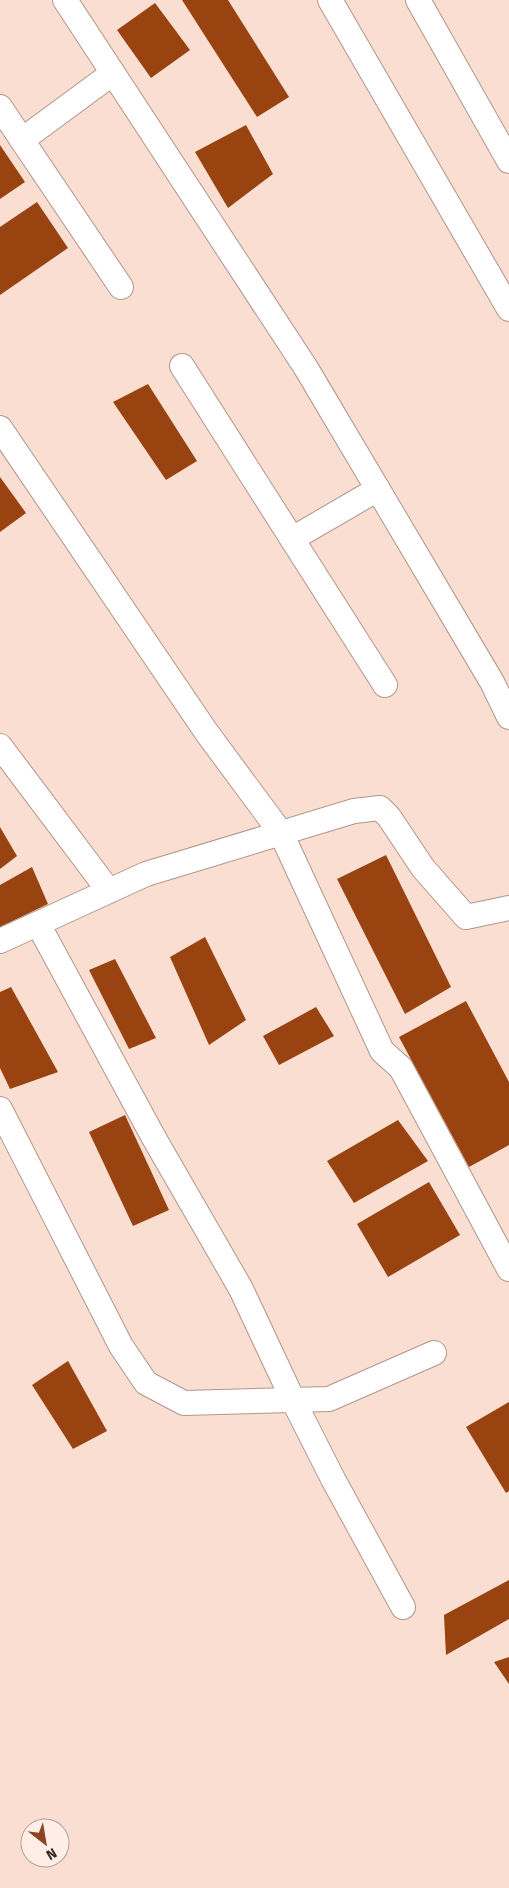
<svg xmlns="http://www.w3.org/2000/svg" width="509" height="1888" font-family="'Fira Sans',sans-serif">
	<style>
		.building { fill: #984310 }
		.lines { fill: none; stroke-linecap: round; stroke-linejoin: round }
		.minor-casing { stroke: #b0968b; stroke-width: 26 }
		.minor { stroke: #fff; stroke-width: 24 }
	</style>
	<rect width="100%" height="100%" fill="#faded2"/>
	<!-- building -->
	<g class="building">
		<path d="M182,0H228L289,97L257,117Z"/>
		<path d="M155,3L190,50L151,78L117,30Z"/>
		<path d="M246,125L273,174L228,208L195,152Z"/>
		<path d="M0,145L25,182L0,199Z"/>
		<path d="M37,202L68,248L0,295V227Z"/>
		<path d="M148,384L197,461L166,480L113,402Z"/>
		<path d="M0,477L26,513L0,532Z"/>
		<path d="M0,827L17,856L0,869Z"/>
		<path d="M386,855L451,987L405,1014L337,879Z"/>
		<path d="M32,867L48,904L0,927V885Z"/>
		<path d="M205,937L246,1020L209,1045L170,957Z"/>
		<path d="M115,959L156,1038L129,1049L89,970Z"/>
		<path d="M11,987L58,1072L10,1089L0,1068V992Z"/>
		<path d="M466,1001L509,1082V1145L469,1167L399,1037Z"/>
		<path d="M316,1007L334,1036L279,1065L263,1036Z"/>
		<path d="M125,1115L169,1210L133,1226L89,1132Z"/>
		<path d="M398,1120L428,1161L354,1203L327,1161Z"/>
		<path d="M429,1182L460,1235L388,1277L357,1224Z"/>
		<path d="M68,1361L107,1431L73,1449L32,1385Z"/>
		<path d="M509,1402V1491L506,1493L466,1427Z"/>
		<path d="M509,1580V1619L446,1655L444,1615Z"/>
		<path d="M509,1657V1684L494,1662Z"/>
	</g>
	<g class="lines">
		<defs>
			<g id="minor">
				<path d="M65,0L306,368L492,682L509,717"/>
				<path d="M330,0L509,309"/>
				<path d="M418,0L509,161"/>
				<path d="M113,73L22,140L121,287"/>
				<path d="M0,107L22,140"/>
				<path d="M182,366L385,685"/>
				<path d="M0,428L207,733L281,833L382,1051L401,1068L509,1269"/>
				<path d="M292,539L378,489"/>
				<path d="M0,746L109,891"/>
				<path d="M38,924L154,1138L241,1289L293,1400L333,1479L403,1607"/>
				<path d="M0,941L146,874L354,811L380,808L389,817L423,868L466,917L509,908"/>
				<path d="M0,1109L121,1346L146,1383L184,1403L329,1399L434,1353"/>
			</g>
		</defs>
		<!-- minor casing -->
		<use href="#minor" class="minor-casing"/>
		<!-- minor -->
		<use href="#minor" class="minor"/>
	</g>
	<!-- north arrow -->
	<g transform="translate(45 1843) rotate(149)"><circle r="24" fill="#ffeee7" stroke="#afa09b"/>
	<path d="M0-4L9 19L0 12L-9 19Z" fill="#8c4521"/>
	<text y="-8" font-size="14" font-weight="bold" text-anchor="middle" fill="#372c28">N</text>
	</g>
</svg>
